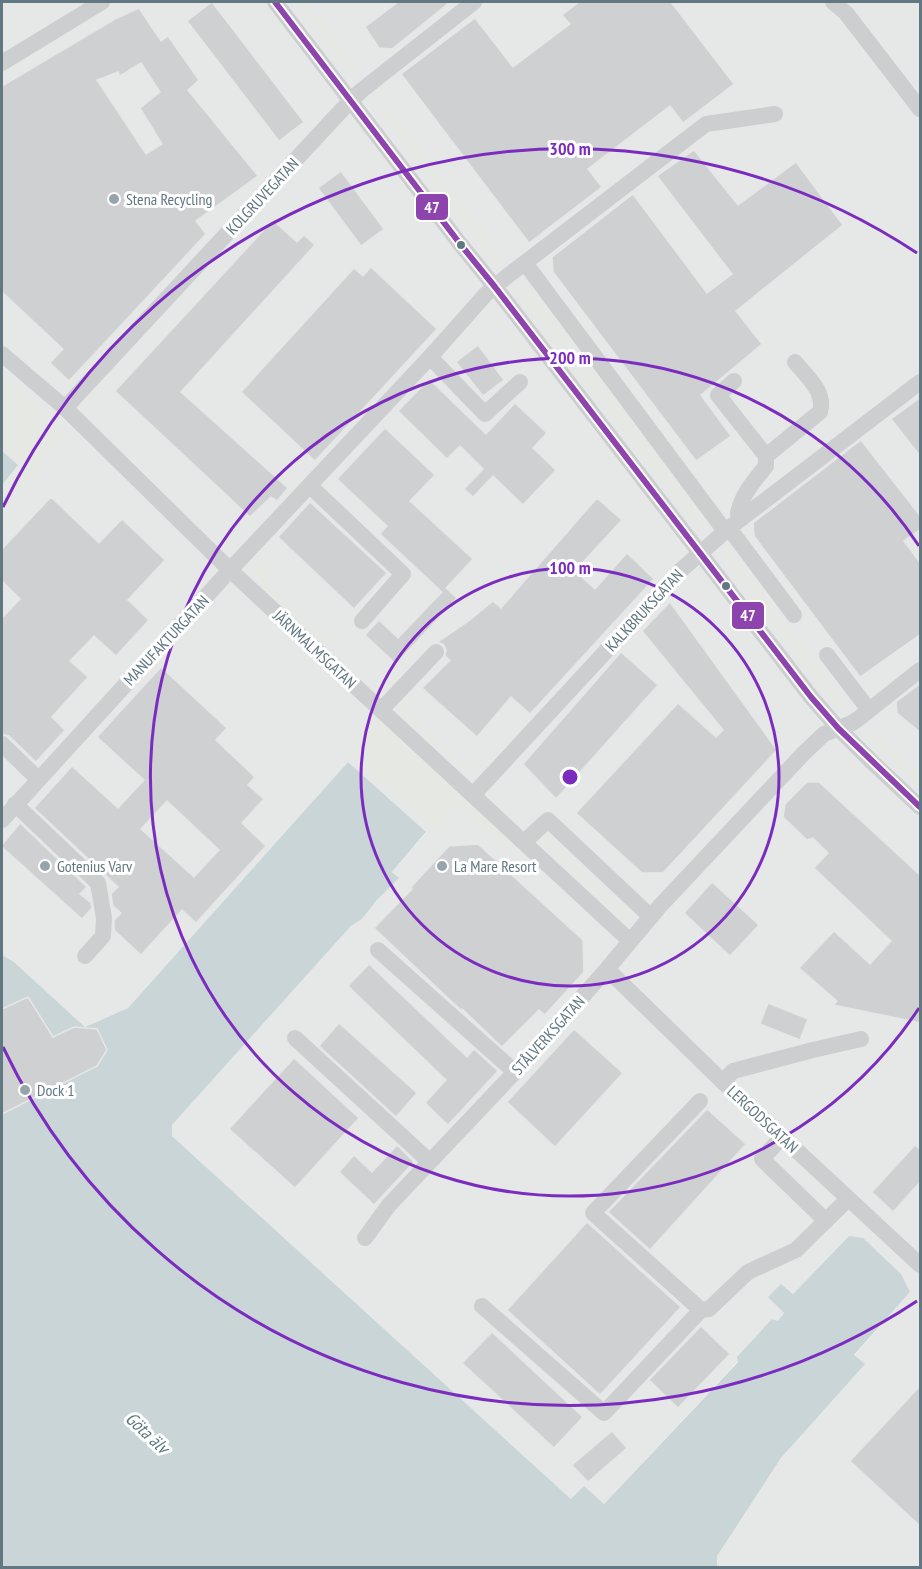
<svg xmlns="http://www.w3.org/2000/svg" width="922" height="1569" font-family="'PT Sans Narrow',sans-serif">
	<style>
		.built { fill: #e6e8e7 }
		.green { fill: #e6e9e3 }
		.water { fill: #cad5d7 }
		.building { fill: #ced0d1; stroke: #e6e6e6; stroke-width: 1.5; fill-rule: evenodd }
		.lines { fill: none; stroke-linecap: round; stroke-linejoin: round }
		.minor { stroke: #cccecf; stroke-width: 16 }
		.bus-1-casing { stroke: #fff; stroke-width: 10 }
		.bus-1 { stroke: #8e44ad; stroke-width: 6 }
		.ring { fill: none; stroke: #7b2cbf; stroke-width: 3 }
		.poi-dot { fill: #96a4ab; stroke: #fff; stroke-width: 2 }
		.bus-dot { fill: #617782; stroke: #fff; stroke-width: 2 }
		.labels { text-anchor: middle; stroke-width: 6; stroke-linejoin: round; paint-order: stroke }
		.street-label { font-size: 16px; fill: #617782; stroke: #fff }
		.poi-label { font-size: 16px; fill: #617782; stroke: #fff; text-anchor: start }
		.water-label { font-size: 18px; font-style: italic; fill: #5c777c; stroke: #fff }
		.centre { fill: #7b2cbf; stroke: #fff; stroke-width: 3 }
		.ring-label { font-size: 18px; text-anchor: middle; font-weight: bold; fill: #7b2cbf; stroke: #fff; stroke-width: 6; stroke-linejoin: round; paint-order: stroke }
		.line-badge { stroke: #fff; stroke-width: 2 }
		.badge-label { font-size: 16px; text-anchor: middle; font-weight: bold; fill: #fff }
	</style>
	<rect width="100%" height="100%" fill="#f7f7f6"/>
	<!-- built -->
	<path class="built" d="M2,2H920V1567H717L716,1556L781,1458L864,1364L854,1356L910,1292L849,1236L793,1294L781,1284L784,1313L778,1322L773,1319L738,1361L604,1504L571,1499L172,1136V1125L351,926L362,919L377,900L398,879L392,872L426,833L348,762L128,1008L85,1027L14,962L2,955V485L17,465L2,451Z"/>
	<!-- green -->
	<g class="green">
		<path d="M297,2H305L357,68V72H353L351,71Z"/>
		<path d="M384,91L387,94L381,99L504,261H498L493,258L377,106C375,99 378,95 384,91Z"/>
		<path d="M523,283L705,522V525L699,526L528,305L520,291Z"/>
		<path d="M498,316L548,381L546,384L494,317Z"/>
		<path d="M2,376L66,435L17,490L8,482L23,465L2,446Z"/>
		<path d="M727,551L846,704L845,707H842L835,703L728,563L725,558L724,553Z"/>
		<path d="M258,564L271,572L267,583L325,636L335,632L337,633V637L328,642L325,640L260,583C257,577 253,570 258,564Z"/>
		<path d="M404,697H408V713L463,764L472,757L482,768V769L475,772L465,771L402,713L400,705Z"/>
		<path d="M378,719L509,834L501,843L457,805L436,829L348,752Z"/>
		<path d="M870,728L920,776V785L872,740L869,732Z"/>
		<path d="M551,830L550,843L624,911L631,904L639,915L630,917L622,914L546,845C542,839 542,836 546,831Z"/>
	</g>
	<!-- water -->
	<g class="water">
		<path d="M2,451L18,465L2,485Z"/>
		<path d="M348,762L426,832L392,872L399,878L377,900L362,919L351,926L172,1125V1136L571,1499L584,1486L604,1504L738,1362L737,1357L772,1319L778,1321L784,1313L768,1297L781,1284L793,1294L849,1236L863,1238L901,1274L910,1292L854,1355L865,1364L781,1458L717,1556V1567H2V1114L97,1066L107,1049L97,1029L74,1027L2,1063V1049L46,1027L28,997L2,1009V955L14,962L85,1027L128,1008Z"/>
	</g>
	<!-- building -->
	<g class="building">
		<path d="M212,2L304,122L279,141L187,21Z"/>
		<path d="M398,2H450L392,49L379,48L365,27Z"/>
		<path d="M579,2H671L734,84L683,123L670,106L588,169L602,187L529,243L401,74L475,18L513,67L570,24L562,15Z"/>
		<path d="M139,8L161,41L168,36L199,80L188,90L258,176L196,221L206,234L69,381L50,363L63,349L2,292V86L115,19ZM141,63L160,92L140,108L162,144L146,154L97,80L118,72L120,76Z"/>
		<path d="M694,150L738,205L796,162L843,225L736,311L762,344L701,395L731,436L696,461L553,272L552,257L633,194L707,293L732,274L657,176Z"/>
		<path d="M341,171L384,229L361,246L318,188Z"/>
		<path d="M273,220L297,242L304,235L315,245L181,392L288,488L277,501L271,497L250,517L115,391Z"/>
		<path d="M371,267L437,329L315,461L241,392L354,268L363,276Z"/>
		<path d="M478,345L504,380L483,396L456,362Z"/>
		<path d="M429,379L486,434L515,403L547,433L533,448L556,470L523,505L493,476L473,497L464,489L483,469L460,446L447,459L398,411Z"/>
		<path d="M921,397V457L891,419Z"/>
		<path d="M385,428L435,475L410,501L473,559L446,588L457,598L396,664L365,635L379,620L398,638L442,592L380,534L387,526L337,479Z"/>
		<path d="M861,440L921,517V529L904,541L921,564V634L860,677L754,536L753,523Z"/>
		<path d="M51,497L99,543L122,519L165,560L128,600L149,620L116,656L94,636L70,661L88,677L52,717L65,730L36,762L9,736L2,734V618L20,599L2,581V549Z"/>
		<path d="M597,498L622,520L575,571L595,589L627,553L654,579L530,714L511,697L477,737L422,688L450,660L445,656L446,650L444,645L438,642L470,620L493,601L501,608Z"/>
		<path d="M310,502L387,573L354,609L278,537Z"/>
		<path d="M670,602L777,750L663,873H642L576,813L678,703L716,737L723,730L642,631Z"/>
		<path d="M621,652L658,685L556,799L523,764Z"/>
		<path d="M161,667L227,728L216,740L255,777L248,785L264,799L242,823L266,846L196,923L182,910L141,955L114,930V920L121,913L113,906L111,894L118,887L34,808L72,766L118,808L144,780L97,737ZM167,801L219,850L194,877L141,829Z"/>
		<path d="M921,683V733L897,713L896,702Z"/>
		<path d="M807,782H819L921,876V1023L833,1005L837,1001L799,968L834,931L870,964L891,941L814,868L828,853L813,838L807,840L783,817L785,804Z"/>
		<path d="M20,823L87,887L80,894L91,903L92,908L82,919L2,847V845Z"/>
		<path d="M478,844L583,940L584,972L545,1015L539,1010L502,1047L462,1009L461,1010L449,999L374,928L412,889L411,887L449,846Z"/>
		<path d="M712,882L759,925L730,956L684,913Z"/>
		<path d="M369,964L467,1057L474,1049L498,1071L448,1125L425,1103L446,1080L348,986Z"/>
		<path d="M28,997L53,1037L74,1027L97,1029L107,1050L97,1066L2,1114V1009Z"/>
		<path d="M768,1003L808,1019L800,1040L760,1024Z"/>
		<path d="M339,1023L417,1093L396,1117L319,1046Z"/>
		<path d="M574,1029L623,1073L555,1147L507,1102Z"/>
		<path d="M294,1058L359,1118L295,1188L229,1129Z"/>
		<path d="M707,1109L746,1144L650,1250L608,1212Z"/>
		<path d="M397,1145L414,1162L374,1205L339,1172L354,1155L372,1172Z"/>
		<path d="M915,1145L921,1150V1181L893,1212L872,1192Z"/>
		<path d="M587,1222L681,1307L600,1395L507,1310Z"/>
		<path d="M701,1326L730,1354L678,1408L649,1380Z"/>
		<path d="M492,1332L583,1417L554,1448L462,1363Z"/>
		<path d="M921,1385V1527L850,1461Z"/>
		<path d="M612,1431L627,1448L588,1482L572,1465Z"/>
	</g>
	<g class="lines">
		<!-- minor -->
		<g class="minor">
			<path d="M275,2L461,245L495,287L811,697L838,728L872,762L920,807"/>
			<path d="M833,2L846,13L920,109"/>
			<path d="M2,63L102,2"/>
			<path d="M525,263L725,531"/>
			<path d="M2,354L65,408L230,570L630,941"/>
			<path d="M430,357L485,414L520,382"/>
			<path d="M734,381L718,395L766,456"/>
			<path d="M65,408L351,100L362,90L474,2"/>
			<path d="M310,486L403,574L362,621"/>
			<path d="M742,518L738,513C742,494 754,481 766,466V456L820,412C826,392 807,377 795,362"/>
			<path d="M729,528L794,615"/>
			<path d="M827,655L869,710"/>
			<path d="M381,710L436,652"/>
			<path d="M2,744L38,779"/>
			<path d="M473,795L681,570L729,528L920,382"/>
			<path d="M15,804L98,883L104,918L103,936L85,956"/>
			<path d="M2,820L230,570L430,357L486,294L505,278L706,124L775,114"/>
			<path d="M524,842L548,820L651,917"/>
			<path d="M378,950L515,1072"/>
			<path d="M607,969L723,1082L920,1265"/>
			<path d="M295,1038L429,1161"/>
			<path d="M723,1082L733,1071L813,1050L861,1039"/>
			<path d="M700,1101L593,1213L701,1310"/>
			<path d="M782,1137L762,1159L826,1221"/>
			<path d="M365,1238L389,1205L515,1072L607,969L659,907L803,754L824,734L852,723L858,719L920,670"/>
			<path d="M482,1306L604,1413L701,1310L709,1309L748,1272L796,1250L848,1199"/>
		</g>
		<defs>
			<path id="bus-1" d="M275,2L461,245L495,287L811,697L838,728L920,807"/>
		</defs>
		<!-- bus-1 casing -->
		<use href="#bus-1" class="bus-1-casing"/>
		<!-- bus-1 -->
		<use href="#bus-1" class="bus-1"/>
	</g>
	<!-- distance rings -->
	<g class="ring">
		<circle cx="570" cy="777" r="209"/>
		<path d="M919 1008A419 419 0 1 1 919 546"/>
		<path d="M917 1301A628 628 0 0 1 3 1047M3 507A628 628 0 0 1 917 253"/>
	</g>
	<!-- markers -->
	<g class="poi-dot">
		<circle cx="114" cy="199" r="6"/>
		<circle cx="45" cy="866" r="6"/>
		<circle cx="442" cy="866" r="6"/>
		<circle cx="25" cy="1090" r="6"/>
	</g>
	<g class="bus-dot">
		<circle cx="461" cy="245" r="5"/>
		<circle cx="726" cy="586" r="5"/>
	</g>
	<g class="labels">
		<!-- street labels -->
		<g class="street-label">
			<text transform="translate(262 196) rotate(-47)" y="6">KOLGRUVEGATAN</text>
			<text transform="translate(644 610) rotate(-47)" y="6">KALKBRUKSGATAN</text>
			<text transform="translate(166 640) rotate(-47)" y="6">MANUFAKTURGATAN</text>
			<text transform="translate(315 649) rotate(43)" y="6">JÄRNMALMSGATAN</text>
			<text transform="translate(548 1035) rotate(-48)" y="6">STÅLVERKSGATAN</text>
			<text transform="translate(763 1119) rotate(43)" y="6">LERGODSGATAN</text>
		</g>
		<!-- poi labels -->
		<g class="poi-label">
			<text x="126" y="205">Stena Recycling</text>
			<text x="57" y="872">Gotenius Varv</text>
			<text x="454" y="872">La Mare Resort</text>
			<text x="37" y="1096">Dock 1</text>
		</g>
		<!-- water labels -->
		<g class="water-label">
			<text transform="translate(147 1433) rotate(43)" y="6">Göta älv</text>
		</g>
	</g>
	<circle cx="570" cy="777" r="9" class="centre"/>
	<g class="ring-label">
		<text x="570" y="155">300 m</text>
		<text x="570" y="364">200 m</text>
		<text x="570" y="574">100 m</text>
	</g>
	<g class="line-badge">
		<rect x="415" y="193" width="34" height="28" rx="6" fill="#8e44ad"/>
		<rect x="731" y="601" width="34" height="29" rx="6" fill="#8e44ad"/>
	</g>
	<g class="badge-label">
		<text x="432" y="213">47</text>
		<text x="748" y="621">47</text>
	</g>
	<!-- border -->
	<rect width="922" height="1569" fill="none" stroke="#617782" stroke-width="6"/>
</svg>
